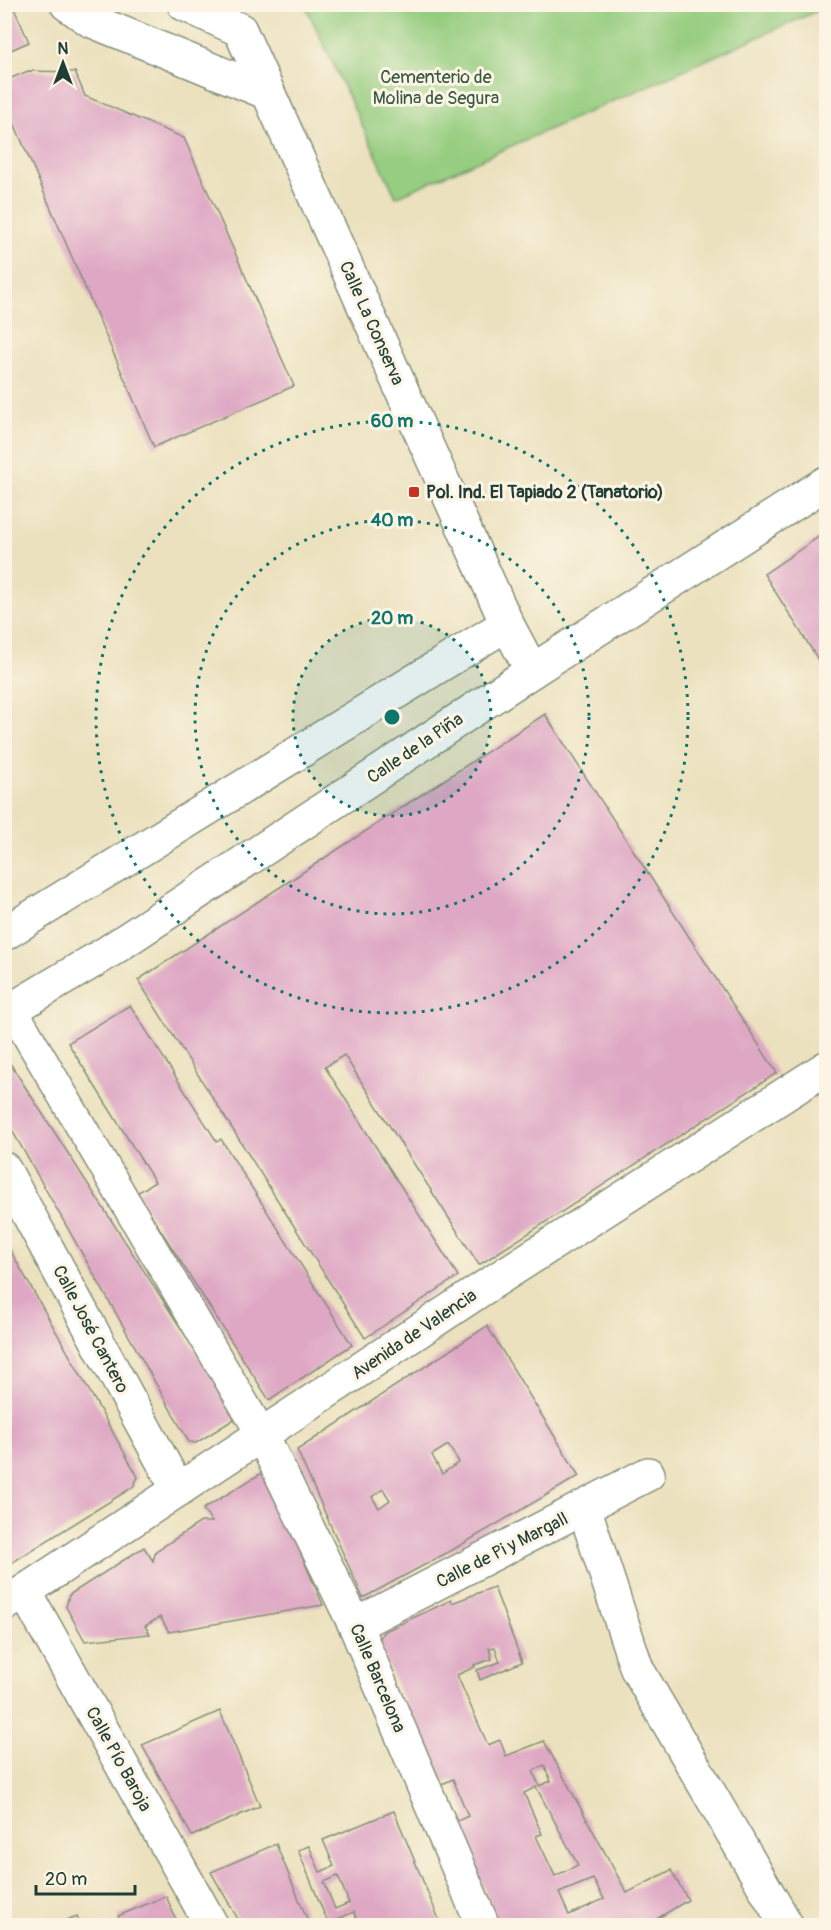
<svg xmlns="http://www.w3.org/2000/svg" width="831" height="1930" font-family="Pangolin,sans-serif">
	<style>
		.green { fill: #96cd80; stroke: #5a855a; stroke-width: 1.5 }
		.building { fill: #dea7c4; fill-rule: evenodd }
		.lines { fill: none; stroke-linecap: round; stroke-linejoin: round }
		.pedestrian-casing { stroke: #858f79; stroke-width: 33 }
		.minor-casing { stroke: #858f79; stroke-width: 36 }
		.pedestrian { stroke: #fff; stroke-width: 30 }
		.minor { stroke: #fff; stroke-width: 33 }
		.ring { fill: none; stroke: #0f766e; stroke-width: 3; stroke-dasharray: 3 6 }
		.poi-dot { fill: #c8321e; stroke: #fcf5e5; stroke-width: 2 }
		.labels { text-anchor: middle; stroke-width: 6; stroke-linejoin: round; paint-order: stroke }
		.park-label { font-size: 18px; fill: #375a43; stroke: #fcf5e5 }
		.street-label { font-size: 18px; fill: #1f3d34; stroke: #fcf5e5 }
		.poi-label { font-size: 18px; font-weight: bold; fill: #1f3d34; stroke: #fcf5e5; text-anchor: start }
		.centre { fill: #0f766e; stroke: #fcf5e5; stroke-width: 3 }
		.ring-label { font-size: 18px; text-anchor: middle; font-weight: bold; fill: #0f766e; stroke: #fcf5e5; stroke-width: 6; stroke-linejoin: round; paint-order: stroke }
	</style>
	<rect width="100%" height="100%" fill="#fcf5e5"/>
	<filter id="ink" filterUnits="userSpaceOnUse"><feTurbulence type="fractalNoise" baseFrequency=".0167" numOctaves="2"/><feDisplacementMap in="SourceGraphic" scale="12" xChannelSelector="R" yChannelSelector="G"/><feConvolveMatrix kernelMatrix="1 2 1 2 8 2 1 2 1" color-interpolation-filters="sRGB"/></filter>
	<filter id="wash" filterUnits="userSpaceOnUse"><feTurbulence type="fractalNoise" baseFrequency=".008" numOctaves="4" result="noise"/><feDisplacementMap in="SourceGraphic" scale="24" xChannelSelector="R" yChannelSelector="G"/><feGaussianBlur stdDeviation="1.35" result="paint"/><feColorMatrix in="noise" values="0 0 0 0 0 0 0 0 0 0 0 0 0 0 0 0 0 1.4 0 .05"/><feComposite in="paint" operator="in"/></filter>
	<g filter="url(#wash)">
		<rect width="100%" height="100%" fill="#ebe1be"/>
		<!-- green -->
		<path class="green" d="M826,4V7L396,197L305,5Z"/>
		<g id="blocks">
			<!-- building -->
			<g class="building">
				<path d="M4,4H12L29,42L4,53Z"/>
				<path d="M28,71L75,72L85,96L184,138L294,386L154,447L4,100V81Z"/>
				<path d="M826,532V672L764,574Z"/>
				<path d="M545,714L777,1073L479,1265L344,1055L325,1067L458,1276L365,1338L138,980Z"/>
				<path d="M130,1005L217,1142L221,1139L352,1345L269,1400L137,1193L155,1182L68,1043Z"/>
				<path d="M4,1054L235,1412L233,1420L196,1443L189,1442L4,1116Z"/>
				<path d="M5,1241L138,1477L133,1487L5,1567Z"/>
				<path d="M487,1326L579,1476L454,1549L363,1598L297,1450ZM448,1445L459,1462L442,1474L432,1455ZM383,1489L390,1500L379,1508L372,1497Z"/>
				<path d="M265,1471L323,1605L169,1632L160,1617L145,1626L150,1634L85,1641L66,1607L69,1595L144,1547L153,1561L156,1551L201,1522H212L203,1509Z"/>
				<path d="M494,1587L522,1662L480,1680L477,1670L500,1662L495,1647L489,1648L492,1659L474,1665L475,1667L457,1675L479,1725L488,1745L500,1740L506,1756L544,1741L627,1893L671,1870L688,1900L645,1926H615L613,1920L599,1926H500L455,1822L468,1816L453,1779L440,1785L378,1642L383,1632L451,1600L452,1603ZM544,1765L551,1781L539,1786L533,1771ZM536,1787L578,1865L555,1876L536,1836L542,1834L524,1793ZM593,1879L604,1899L569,1915L559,1893Z"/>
				<path d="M220,1711L260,1806L192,1836L142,1745Z"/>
				<path d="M394,1811L440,1922L445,1921L447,1926H403L400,1920L388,1926H359L354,1912L328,1923L298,1850L309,1846L320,1872L334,1866L323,1840ZM338,1876L349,1903L335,1909L324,1882Z"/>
				<path d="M276,1844L310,1926H242L211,1872Z"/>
				<path d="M166,1896L179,1926H122L118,1916Z"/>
				<path d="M77,1916L81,1926H55V1925Z"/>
			</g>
		</g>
	</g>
	<g filter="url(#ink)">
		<use href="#blocks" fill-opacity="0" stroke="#858f79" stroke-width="1.5"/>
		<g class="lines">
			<defs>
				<path id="pedestrian" d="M12,1009L262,1435"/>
				<g id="minor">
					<path d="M67,4L90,20L268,93"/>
					<path d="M184,4L240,30L507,624L532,671"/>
					<path d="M4,934L507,624"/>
					<path d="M4,1014L105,954L532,671L826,483"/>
					<path d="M4,1169L178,1490"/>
					<path d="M262,1435L355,1625L483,1926"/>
					<path d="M584,1507L637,1669L787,1926"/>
					<path d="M25,1592L212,1926"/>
					<path d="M4,1605L485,1287L826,1068"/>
					<path d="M355,1625L648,1474"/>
				</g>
			</defs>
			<!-- pedestrian casing -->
			<use href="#pedestrian" class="pedestrian-casing"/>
			<!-- minor casing -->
			<use href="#minor" class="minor-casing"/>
			<!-- pedestrian -->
			<use href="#pedestrian" class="pedestrian"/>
			<!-- minor -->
			<use href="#minor" class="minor"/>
		</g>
	</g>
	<!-- distance rings -->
	<circle cx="392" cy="717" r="99" fill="#0f766e" fill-opacity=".12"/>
	<g class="ring">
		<circle cx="392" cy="717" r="99"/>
		<circle cx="392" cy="717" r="197"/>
		<circle cx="392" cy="717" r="296"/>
	</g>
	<!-- markers -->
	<rect class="poi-dot" x="408" y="486" width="12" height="12" rx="3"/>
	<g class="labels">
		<!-- park labels -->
		<g class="park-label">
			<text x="436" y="83">Cementerio de<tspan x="436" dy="21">Molina de Segura</tspan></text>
		</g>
		<!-- street labels -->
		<g class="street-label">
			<text transform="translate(372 323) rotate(66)" y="6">Calle La Conserva</text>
			<text transform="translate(415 748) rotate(-34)" y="6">Calle de la Piña</text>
			<text transform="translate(91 1329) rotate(62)" y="6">Calle José Cantero</text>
			<text transform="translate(414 1334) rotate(-34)" y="6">Avenida de Valencia</text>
			<text transform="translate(502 1550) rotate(-27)" y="6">Calle de Pi y Margall</text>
			<text transform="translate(378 1678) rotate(67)" y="6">Calle Barcelona</text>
			<text transform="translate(119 1759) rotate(61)" y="6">Calle Pío Baroja</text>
		</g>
		<!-- poi labels -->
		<g class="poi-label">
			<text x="426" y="498">Pol. Ind. El Tapiado 2 (Tanatorio)</text>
		</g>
	</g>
	<circle cx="392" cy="717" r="9" class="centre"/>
	<g class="ring-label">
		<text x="392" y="427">60 m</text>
		<text x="392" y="526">40 m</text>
		<text x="392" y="624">20 m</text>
	</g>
	<!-- margin -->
	<rect width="831" height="1930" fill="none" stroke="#fcf5e5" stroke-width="24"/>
	<!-- north arrow -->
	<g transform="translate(63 63)" stroke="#fcf5e5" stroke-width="4.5" paint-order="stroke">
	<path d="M0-4.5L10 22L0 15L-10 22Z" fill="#1f3d34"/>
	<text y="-9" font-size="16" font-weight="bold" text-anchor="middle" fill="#1f3d34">N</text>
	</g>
	<!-- scale -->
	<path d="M36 1885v9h99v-9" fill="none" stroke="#1f3d34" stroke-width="3"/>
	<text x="45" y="1885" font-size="18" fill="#1f3d34" stroke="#fcf5e5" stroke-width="4.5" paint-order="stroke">20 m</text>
</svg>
